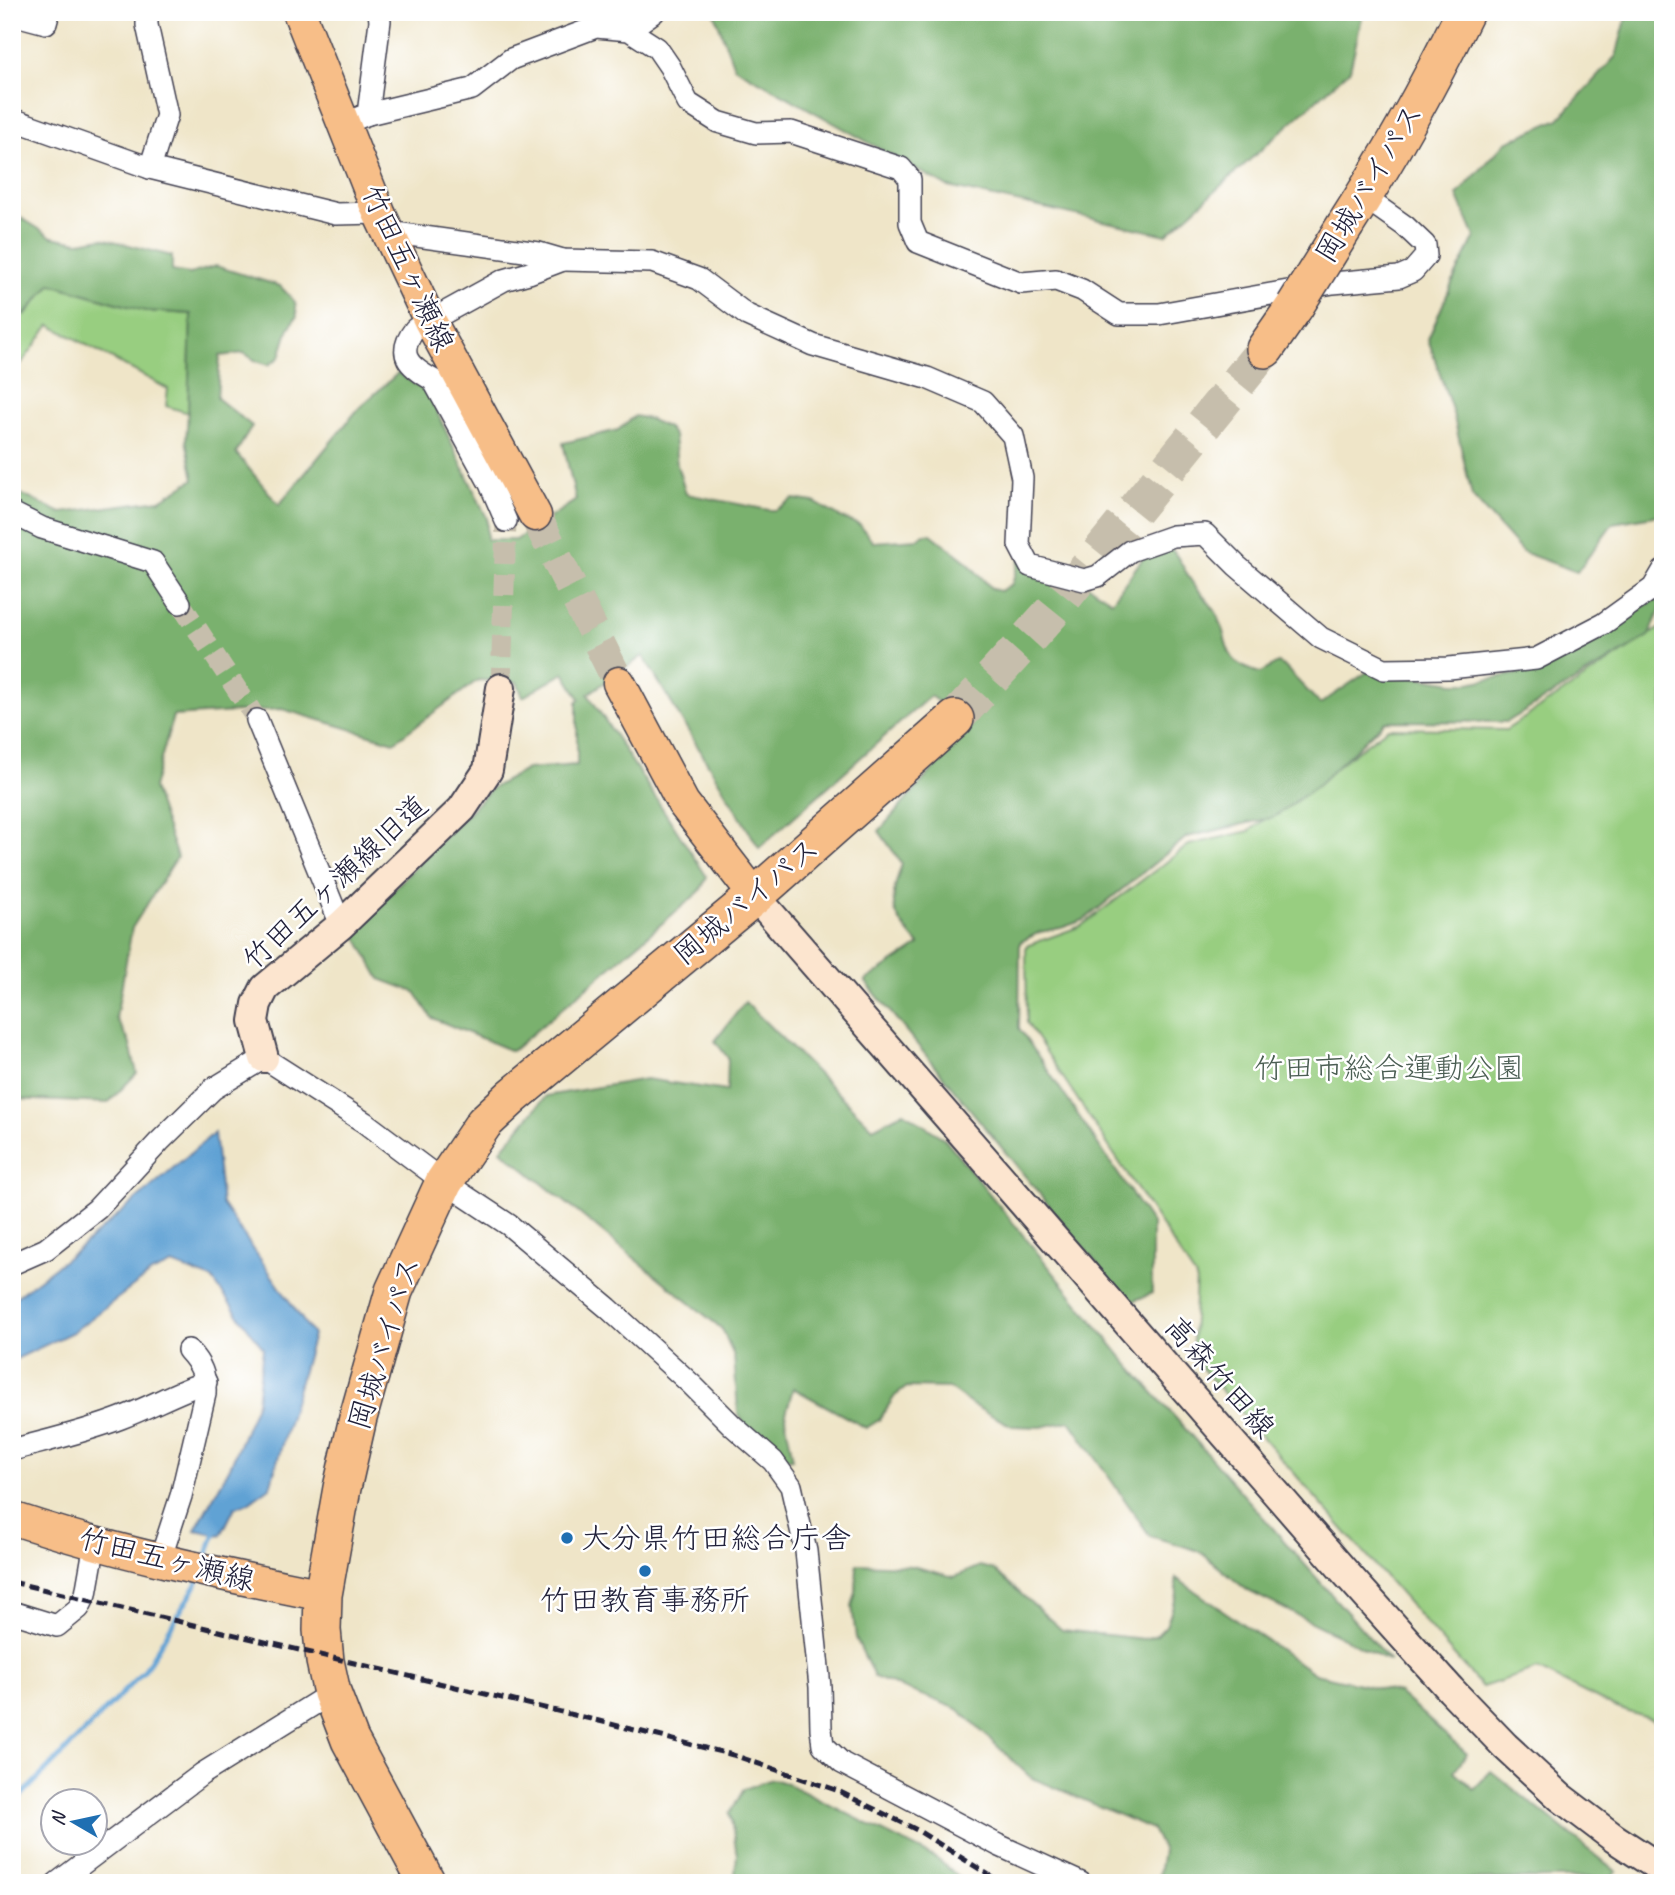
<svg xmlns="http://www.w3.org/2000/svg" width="1675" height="1895" font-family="Caveat,'Klee One',sans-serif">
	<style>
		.green { fill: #98ce80; stroke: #5d785e; stroke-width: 2 }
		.forest { fill: #7ab16e; stroke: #4e6a54; stroke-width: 2 }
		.water { fill: #60a2d4; stroke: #416288; stroke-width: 2 }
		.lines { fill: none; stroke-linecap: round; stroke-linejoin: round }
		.stream { stroke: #60a2d4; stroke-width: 5 }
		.street-tunnel { stroke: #c6beac; stroke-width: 21; stroke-dasharray: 21 10; stroke-linecap: butt }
		.primary-tunnel { stroke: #c6beac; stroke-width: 32; stroke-dasharray: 32 16; stroke-linecap: butt }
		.highway-tunnel { stroke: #c6beac; stroke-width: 37; stroke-dasharray: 37 18; stroke-linecap: butt }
		.street-casing { stroke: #413f50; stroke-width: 24 }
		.secondary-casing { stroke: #413f50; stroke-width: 32 }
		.primary-casing { stroke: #413f50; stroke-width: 35 }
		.highway-casing { stroke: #413f50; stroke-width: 40 }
		.street { stroke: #fff; stroke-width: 21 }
		.secondary { stroke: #fce5cf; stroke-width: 28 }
		.primary { stroke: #f7be88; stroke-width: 32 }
		.highway { stroke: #f7be88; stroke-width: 37 }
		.rail { stroke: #22223b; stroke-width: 5; stroke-dasharray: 10 5; stroke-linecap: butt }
		.highway-bridge-casing { stroke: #413f50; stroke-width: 40; stroke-linecap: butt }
		.highway-bridge { stroke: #f7be88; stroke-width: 37 }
		.poi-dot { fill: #1f6fb2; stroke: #fff; stroke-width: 2.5 }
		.labels { text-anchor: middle; stroke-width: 5; stroke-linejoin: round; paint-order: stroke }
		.street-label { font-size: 30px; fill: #22223b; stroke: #fff }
		.park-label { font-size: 30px; fill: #4b5e53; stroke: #fff }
		.poi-label { font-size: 30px; fill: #22223b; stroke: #fff; text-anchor: start }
	</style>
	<rect width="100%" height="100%" fill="#fff"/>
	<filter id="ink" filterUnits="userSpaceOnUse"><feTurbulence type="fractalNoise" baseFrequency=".0143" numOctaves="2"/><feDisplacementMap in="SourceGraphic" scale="14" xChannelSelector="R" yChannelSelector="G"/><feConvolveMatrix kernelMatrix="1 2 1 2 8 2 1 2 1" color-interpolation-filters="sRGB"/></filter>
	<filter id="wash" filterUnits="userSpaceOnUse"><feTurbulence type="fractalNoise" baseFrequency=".00686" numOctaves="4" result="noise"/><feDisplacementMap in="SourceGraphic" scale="28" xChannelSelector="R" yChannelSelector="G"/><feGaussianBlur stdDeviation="1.57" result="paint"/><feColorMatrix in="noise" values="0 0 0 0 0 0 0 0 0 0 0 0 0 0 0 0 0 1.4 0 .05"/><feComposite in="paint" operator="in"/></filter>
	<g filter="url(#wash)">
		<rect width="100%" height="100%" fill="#efe5c8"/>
		<!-- green -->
		<g class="green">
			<path d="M51,284L145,311L191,314L188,413L166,406L168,389L50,325L21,364L12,358V307L25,315Z"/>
			<path d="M1663,626V1723L1614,1707L1537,1669L1482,1687L1192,1357L1196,1278L1027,1023L1026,946L1081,926L1189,845L1249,831L1388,728L1506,730Z"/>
		</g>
		<!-- forest -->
		<g class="forest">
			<path d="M714,12H1363L1350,70L1166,235L948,187L734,67Z"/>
			<path d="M1628,12H1663V513L1654,516L1613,523L1577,572L1522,552L1472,496L1453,413L1428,339L1453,281L1475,237L1457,195L1506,142L1559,119L1616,56Z"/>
			<path d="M12,212L52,237L79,242L102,238L172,256V271L190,274L216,266L280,286L295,302L297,316L289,328L280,357L269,365L256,361L244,353L220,356L217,398L252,426L236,453L279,505L359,408L398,373L428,393L487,518V540H516L576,500L563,443L618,430L635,416L649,419L668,428L674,436L677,465L686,494L769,510H776L793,499L814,502L840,517L860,525L873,542L918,539L924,534H931L966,561L992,589L1000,591L1012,584L1020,557L1076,578L1112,601L1148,551L1169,546C1180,558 1182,566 1190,579C1198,592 1210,601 1217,614C1224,627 1224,645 1232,657C1238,666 1250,670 1260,673L1278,663L1284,666L1320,704L1367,672L1389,673L1454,683H1468L1516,674L1663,596V603L1649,636L1507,722L1385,721L1318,785L1274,817L1187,837L1084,920L1061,928L1040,932L1020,942L1019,1028L1152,1224V1293L1129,1303L865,981L919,945C892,914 887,906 902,864L879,831L971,726L930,696L759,848L643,656L588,694L707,877L700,891L512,1051L432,1018L415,992L380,979L353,931L492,788L527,769L577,765V702L580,699L564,673L523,697L517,682L478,680L394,742L282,709L173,716L153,788L177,857L132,928L116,1018L129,1041L137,1073L108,1103L12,1099V490L61,513L160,500L194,479L186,440L188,413L191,314L145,311L51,284L25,315L12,307Z"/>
			<path d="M745,1002L873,1128L904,1112L946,1140L1121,1356L1390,1661L1248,1591L1199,1551L1150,1536L1070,1421L1041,1427L1012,1426L972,1405L949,1388L907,1387L895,1396L879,1420L866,1428L793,1388L785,1417L793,1459L780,1456L745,1425L738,1413L734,1356L722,1329L501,1150L546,1096L646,1079L727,1091L728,1058L715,1041Z"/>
			<path d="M857,1564L912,1566L954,1577L980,1566L994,1570L1062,1630L1144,1639L1157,1635L1166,1626L1177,1595L1176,1578L1315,1674L1399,1693L1467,1754L1454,1771L1474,1789L1491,1771L1617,1872L1610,1877L1308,1883H1164L1158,1880L1163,1851L1152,1829L1030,1777L958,1709L874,1677L856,1638L852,1606L856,1592Z"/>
			<path d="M772,1779L786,1783L936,1858L966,1883H734L737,1855L730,1813L744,1789Z"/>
		</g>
		<!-- water -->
		<path class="water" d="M214,1133L222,1204L313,1335L270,1487L248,1503L235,1507L221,1535L195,1530L230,1467L257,1402L263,1348L212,1279L172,1264L151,1273L73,1332L12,1361V1300L81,1247Z"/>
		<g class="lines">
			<!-- stream -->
			<g class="stream">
				<path d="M205,1560L216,1530"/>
				<path d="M12,1805L144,1671L195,1587L198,1579"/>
			</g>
		</g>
	</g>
	<g filter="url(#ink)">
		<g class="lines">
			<!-- street-tunnel -->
			<g class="street-tunnel">
				<path d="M180,603L257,720"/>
				<path d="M501,688L506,521"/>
			</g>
			<!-- primary-tunnel -->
			<path class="primary-tunnel" d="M535,515L619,683"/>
			<!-- highway-tunnel -->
			<path class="highway-tunnel" d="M955,719L1051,613L1265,349"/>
			<defs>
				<g id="street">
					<path d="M147,12V25L167,115L150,168"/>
					<path d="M12,14L46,23L49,12"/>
					<path d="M629,30L654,12"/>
					<path d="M368,114L472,89L511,59L596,27L629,30L657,48L670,67L688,103L718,122L756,133L791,132L901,168L910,179V223L918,242L1021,283L1056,280L1082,290L1119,314H1159L1333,283L1399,277L1413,271L1426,256L1425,245L1405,226L1364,197"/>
					<path d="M358,118L368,114L380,21L379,12"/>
					<path d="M12,119L150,168L336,214L379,213"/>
					<path d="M388,232L539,253L563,260L652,262L699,279L747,315L813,345L927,378L983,402L1013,436L1022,478L1019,545L1030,566L1084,580L1098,576L1130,551L1173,536L1205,534L1237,566L1321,638L1384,669L1449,668L1536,659L1603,624L1653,588L1663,571"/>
					<path d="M12,513L42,528L153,562L180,603"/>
					<path d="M506,521L490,484L433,380C410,367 395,355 415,329L504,280L529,273L563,260"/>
					<path d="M257,720L341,925"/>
					<path d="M12,1264L46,1249L97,1209L159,1142L213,1089L264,1058L364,1122L444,1182L509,1225L608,1308L692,1385L733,1426L773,1461L791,1486L806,1551L820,1687L821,1729L823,1745L842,1763L998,1845L1081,1883"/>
					<path d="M12,1450C49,1440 85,1432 121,1418C150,1407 176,1392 206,1382"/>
					<path d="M160,1560L181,1496L205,1394C206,1375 201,1364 188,1350"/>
					<path d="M12,1612L57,1626L79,1608L86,1594L95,1543"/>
					<path d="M57,1883L202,1774L332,1693"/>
				</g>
				<g id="secondary">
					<path d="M755,896L1344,1571L1451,1690L1505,1746L1560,1797L1614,1838L1663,1870"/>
					<path d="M264,1058L254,1021L257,1004L265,988L341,925L462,809L488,770L501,688"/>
				</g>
				<g id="primary">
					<path d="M299,12L379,213L430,321L535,515"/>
					<path d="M619,683L683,803L755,896"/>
					<path d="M12,1518C113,1552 218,1574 323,1595"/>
				</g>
				<g id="highway">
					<path d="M1346,224C1390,156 1429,85 1465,12"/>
					<path d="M1265,349L1295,306"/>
					<path d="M427,1883L350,1740L332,1693L325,1661L322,1630L323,1595L342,1488L358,1418L394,1291L444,1182L484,1123L513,1096L755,896L955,719"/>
				</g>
			</defs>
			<!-- street casing -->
			<use href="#street" class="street-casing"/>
			<!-- secondary casing -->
			<use href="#secondary" class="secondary-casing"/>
			<!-- primary casing -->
			<use href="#primary" class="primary-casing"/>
			<!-- highway casing -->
			<use href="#highway" class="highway-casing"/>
			<!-- street -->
			<use href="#street" class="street"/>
			<!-- secondary -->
			<use href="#secondary" class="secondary"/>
			<!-- primary -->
			<use href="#primary" class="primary"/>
			<!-- highway -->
			<use href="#highway" class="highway"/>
			<!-- rail -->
			<path class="rail" d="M12,1582L599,1721L733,1755L836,1790L917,1830L1002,1883"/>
			<defs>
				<path id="highway-bridge" d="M1295,306L1346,224"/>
			</defs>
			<!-- highway-bridge casing -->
			<use href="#highway-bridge" class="highway-bridge-casing"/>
			<!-- highway-bridge -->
			<use href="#highway-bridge" class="highway-bridge"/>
		</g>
	</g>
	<!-- markers -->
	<g class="poi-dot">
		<circle cx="567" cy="1538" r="7"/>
		<circle cx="645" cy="1571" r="7"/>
	</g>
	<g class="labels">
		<!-- street labels -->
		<g class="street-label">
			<text transform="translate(1369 183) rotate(-59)" y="10">岡城バイパス</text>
			<text transform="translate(408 268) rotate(65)" y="10">竹田五ヶ瀬線</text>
			<text transform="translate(335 882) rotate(-43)" y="10">竹田五ヶ瀬線旧道</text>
			<text transform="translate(746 901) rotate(-40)" y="10">岡城バイパス</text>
			<text transform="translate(384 1343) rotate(-73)" y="10">岡城バイパス</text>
			<text transform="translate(1220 1377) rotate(49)" y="10">高森竹田線</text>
			<text transform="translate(167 1559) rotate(14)" y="10">竹田五ヶ瀬線</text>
		</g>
		<!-- park labels -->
		<g class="park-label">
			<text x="1389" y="1078">竹田市総合運動公園</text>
		</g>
		<!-- poi labels -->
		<g class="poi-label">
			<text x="581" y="1548">大分県竹田総合庁舎</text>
			<text x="645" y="1610" text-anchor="middle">竹田教育事務所</text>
		</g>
	</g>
	<!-- margin -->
	<rect width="1675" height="1895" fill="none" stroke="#fff" stroke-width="42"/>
	<!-- north arrow -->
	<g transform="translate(74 1822) rotate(279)"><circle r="33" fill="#ffffff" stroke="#a7a7b1" stroke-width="2"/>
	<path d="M0-5L12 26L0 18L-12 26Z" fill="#1f6fb2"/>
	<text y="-10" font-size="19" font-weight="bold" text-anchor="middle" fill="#22223b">N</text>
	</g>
</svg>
